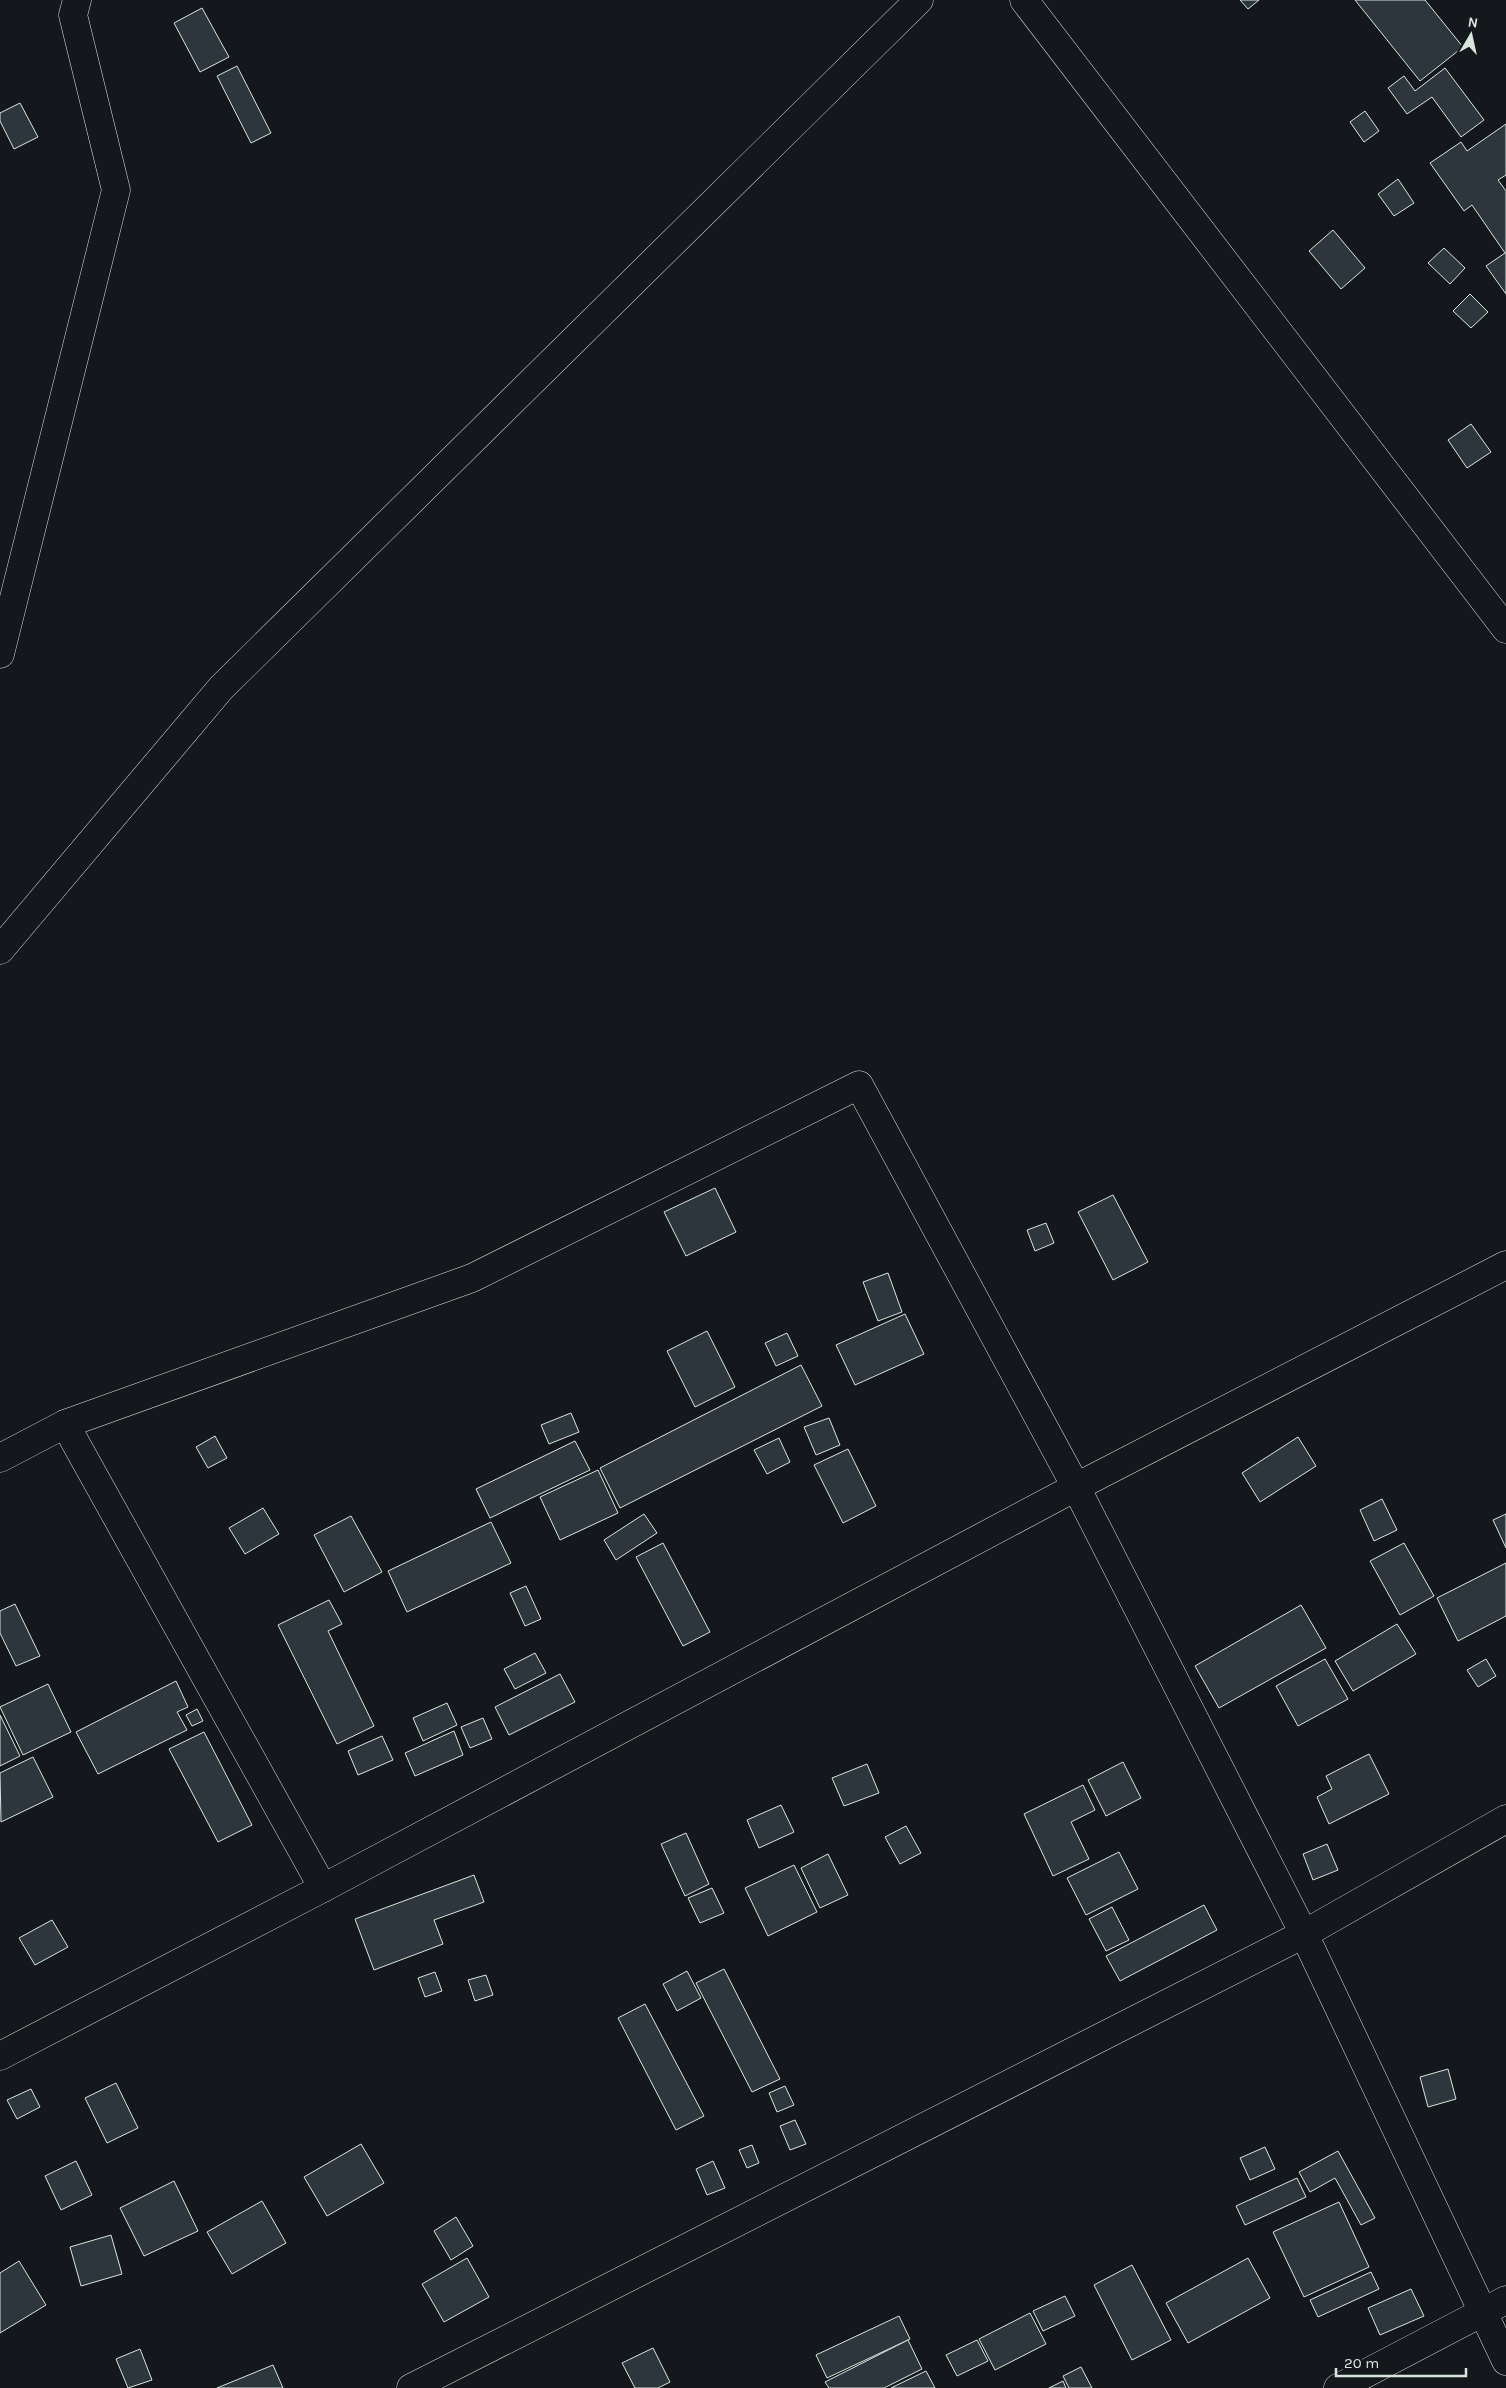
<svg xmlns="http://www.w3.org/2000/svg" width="1506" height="2388" font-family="Karla,sans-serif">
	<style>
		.building { fill: #2c363c; stroke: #d8e6dc }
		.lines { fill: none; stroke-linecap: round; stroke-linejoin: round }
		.street-casing { stroke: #d8e6dc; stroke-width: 29 }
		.street { stroke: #14181c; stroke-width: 28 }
	</style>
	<rect width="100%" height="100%" fill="#14181c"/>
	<!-- building -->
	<g class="building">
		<path d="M1240,0H1259L1248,9Z"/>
		<path d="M1355,0H1425L1463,47L1420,81Z"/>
		<path d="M202,8L229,57L200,72L174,23Z"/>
		<path d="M237,66L271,133L251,143L217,76Z"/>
		<path d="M1445,68L1484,120L1461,137L1432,97L1407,114L1388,88L1404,76L1415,91Z"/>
		<path d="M20,103L38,137L14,149L0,121V113Z"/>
		<path d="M1365,111L1379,131L1364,142L1350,122Z"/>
		<path d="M1506,124V175L1498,180L1506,191V294L1486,266L1505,253L1472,205L1464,211L1430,163L1461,142L1467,151Z"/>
		<path d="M1398,179L1414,203L1394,216L1378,194Z"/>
		<path d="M1333,230L1365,268L1341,289L1309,251Z"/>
		<path d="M1444,248L1465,268L1450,284L1428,263Z"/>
		<path d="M1470,294L1488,312L1471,328L1453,311Z"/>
		<path d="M1471,424L1491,452L1467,468L1448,440Z"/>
		<path d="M715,1188L736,1232L686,1256L664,1212Z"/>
		<path d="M1113,1195L1148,1262L1113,1280L1078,1212Z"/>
		<path d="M1046,1223L1054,1243L1035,1251L1027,1230Z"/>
		<path d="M888,1273L902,1312L878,1321L863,1282Z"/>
		<path d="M905,1314L924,1354L855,1385L836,1345Z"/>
		<path d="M707,1331L735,1387L695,1407L667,1351Z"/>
		<path d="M787,1333L798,1356L776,1366L765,1343Z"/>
		<path d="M801,1365L822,1406L620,1508L600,1468Z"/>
		<path d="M571,1413L579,1432L549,1444L541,1425Z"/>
		<path d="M829,1418L840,1445L816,1455L804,1427Z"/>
		<path d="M215,1436L227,1458L208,1468L196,1447Z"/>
		<path d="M1298,1437L1316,1466L1260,1502L1242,1473Z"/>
		<path d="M779,1438L790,1462L767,1474L754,1450Z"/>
		<path d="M575,1441L590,1470L490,1518L476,1489Z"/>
		<path d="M848,1449L876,1506L843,1523L814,1465Z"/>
		<path d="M598,1470L618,1513L560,1540L540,1497Z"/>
		<path d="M1382,1499L1397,1530L1374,1541L1360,1510Z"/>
		<path d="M263,1508L279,1534L245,1554L229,1528Z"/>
		<path d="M644,1514L657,1533L616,1560L604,1540Z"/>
		<path d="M1506,1514V1548L1493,1520Z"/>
		<path d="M351,1516L382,1572L344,1592L314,1535Z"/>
		<path d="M491,1522L511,1563L407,1612L388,1571Z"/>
		<path d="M663,1543L710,1632L683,1646L636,1557Z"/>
		<path d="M1404,1543L1434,1596L1400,1615L1370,1561Z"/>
		<path d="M1506,1563V1616L1458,1641L1437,1598Z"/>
		<path d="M526,1586L541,1619L525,1626L510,1593Z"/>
		<path d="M329,1600L342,1624L328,1631L374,1726L337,1744L278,1625Z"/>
		<path d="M15,1604L40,1656L16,1666L0,1633V1611Z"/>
		<path d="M1301,1605L1326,1648L1219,1708L1195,1666Z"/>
		<path d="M1397,1624L1416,1654L1353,1691L1335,1661Z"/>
		<path d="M535,1653L546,1673L515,1689L504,1669Z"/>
		<path d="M1325,1659L1348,1699L1298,1726L1276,1686Z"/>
		<path d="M1486,1659L1496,1676L1478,1687L1467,1670Z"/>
		<path d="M560,1674L575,1702L509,1735L495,1707Z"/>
		<path d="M176,1681L188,1707L177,1712L187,1730L98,1774L76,1732Z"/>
		<path d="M48,1684L71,1732L23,1755L0,1707Z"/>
		<path d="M447,1703L457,1725L423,1741L413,1718Z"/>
		<path d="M197,1709L203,1721L192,1726L186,1715Z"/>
		<path d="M0,1715L20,1756L0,1766Z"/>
		<path d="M483,1718L492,1739L470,1748L461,1727Z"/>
		<path d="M454,1731L463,1755L415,1776L405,1753Z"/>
		<path d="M204,1732L252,1825L218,1842L169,1749Z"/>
		<path d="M382,1736L393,1760L358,1775L348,1751Z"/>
		<path d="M1369,1754L1389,1794L1329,1824L1317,1797L1332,1789L1326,1776Z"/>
		<path d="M33,1757L53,1797L1,1822L0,1773Z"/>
		<path d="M1123,1762L1141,1798L1106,1816L1088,1780Z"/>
		<path d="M867,1764L879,1793L844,1806L832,1778Z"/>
		<path d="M1083,1785L1095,1810L1071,1822L1089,1859L1053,1876L1024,1814Z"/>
		<path d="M781,1805L794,1832L759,1848L747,1820Z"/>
		<path d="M906,1826L921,1853L900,1864L885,1837Z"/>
		<path d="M686,1833L709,1884L685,1896L661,1844Z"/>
		<path d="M1327,1844L1338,1870L1313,1880L1303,1854Z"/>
		<path d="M1119,1852L1138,1889L1086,1915L1067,1878Z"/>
		<path d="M828,1854L848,1895L820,1908L801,1868Z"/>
		<path d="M794,1865L817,1912L768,1936L745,1888Z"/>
		<path d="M474,1875L484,1902L434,1920L443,1944L374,1970L355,1919Z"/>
		<path d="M712,1888L724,1913L700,1923L688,1898Z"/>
		<path d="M1204,1905L1217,1930L1120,1981L1106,1956Z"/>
		<path d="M1112,1907L1129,1940L1106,1951L1089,1919Z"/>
		<path d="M52,1920L68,1947L35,1965L19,1938Z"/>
		<path d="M724,1969L780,2079L752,2092L696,1983Z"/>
		<path d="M687,1971L701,1998L677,2011L663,1984Z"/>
		<path d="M435,1972L442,1991L425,1997L418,1978Z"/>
		<path d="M486,1975L493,1995L475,2001L468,1980Z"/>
		<path d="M645,2004L704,2116L676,2130L618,2018Z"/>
		<path d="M1448,2069L1456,2099L1428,2107L1420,2077Z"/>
		<path d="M116,2083L138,2128L107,2143L85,2098Z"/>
		<path d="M785,2086L794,2105L777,2112L769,2093Z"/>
		<path d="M31,2089L40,2107L17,2119L7,2100Z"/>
		<path d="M795,2120L806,2144L790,2150L780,2126Z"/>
		<path d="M361,2144L384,2183L327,2216L304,2177Z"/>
		<path d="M752,2145L759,2163L747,2168L739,2150Z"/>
		<path d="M1265,2147L1275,2169L1250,2180L1240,2158Z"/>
		<path d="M1338,2151L1375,2218L1361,2225L1335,2178L1310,2192L1299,2172Z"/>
		<path d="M76,2161L92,2195L61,2210L45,2176Z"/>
		<path d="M713,2161L725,2188L707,2195L696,2169Z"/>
		<path d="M1297,2178L1306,2197L1245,2225L1236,2206Z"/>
		<path d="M174,2181L198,2231L144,2256L120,2208Z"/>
		<path d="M262,2201L286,2243L232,2274L207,2232Z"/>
		<path d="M1339,2202L1369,2267L1304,2297L1273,2232Z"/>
		<path d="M456,2217L473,2246L451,2260L434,2231Z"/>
		<path d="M111,2235L122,2274L81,2286L70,2247Z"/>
		<path d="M467,2258L489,2297L444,2322L422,2284Z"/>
		<path d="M1248,2258L1270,2298L1188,2343L1166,2303Z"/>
		<path d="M19,2261L46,2305L0,2333V2273Z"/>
		<path d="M1132,2265L1171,2340L1132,2360L1094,2285Z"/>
		<path d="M1371,2272L1379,2289L1318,2317L1310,2300Z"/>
		<path d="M1411,2289L1424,2316L1380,2335L1368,2308Z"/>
		<path d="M1065,2296L1075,2316L1043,2331L1033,2311Z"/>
		<path d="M1030,2313L1046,2344L995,2370L979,2339Z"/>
		<path d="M899,2316L910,2339L827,2378L816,2355Z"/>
		<path d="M908,2340L922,2369L884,2388H829L825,2382Z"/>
		<path d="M977,2340L988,2361L957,2376L946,2355Z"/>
		<path d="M653,2348L670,2382L658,2388H635L622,2363Z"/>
		<path d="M140,2349L152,2380L128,2388L116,2359Z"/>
		<path d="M273,2365L283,2388H217Z"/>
		<path d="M1081,2367L1092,2388H1069L1063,2376Z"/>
		<path d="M926,2371L935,2388H891Z"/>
		<path d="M1063,2381L1066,2388H1049Z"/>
	</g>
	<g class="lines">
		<defs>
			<g id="street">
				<path d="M1024,0L1506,629"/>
				<path d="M0,654L116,190L73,15L77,0"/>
				<path d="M0,950L221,688L919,0"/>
				<path d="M65,1424L323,1888"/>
				<path d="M0,1458L65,1424L472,1278L859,1085L1076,1487L1304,1934L1506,2361"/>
				<path d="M0,2056L323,1888L1076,1487L1506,1265"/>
				<path d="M411,2388L1304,1934L1506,1819"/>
				<path d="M1338,2388L1506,2300"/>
			</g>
		</defs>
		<!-- street casing -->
		<use href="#street" class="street-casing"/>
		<!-- street -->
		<use href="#street" class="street"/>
	</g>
	<!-- north arrow -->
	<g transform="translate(1471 35) rotate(9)" stroke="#14181c" stroke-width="4" paint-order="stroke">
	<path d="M0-4L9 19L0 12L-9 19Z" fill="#d8e6dc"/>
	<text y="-8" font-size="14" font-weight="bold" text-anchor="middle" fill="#d8e6dc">N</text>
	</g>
	<!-- scale -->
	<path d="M1336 2368v8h130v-8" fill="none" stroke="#d8e6dc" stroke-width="2.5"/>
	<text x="1344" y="2368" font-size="15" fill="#d8e6dc" stroke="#14181c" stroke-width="4" paint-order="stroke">20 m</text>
</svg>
